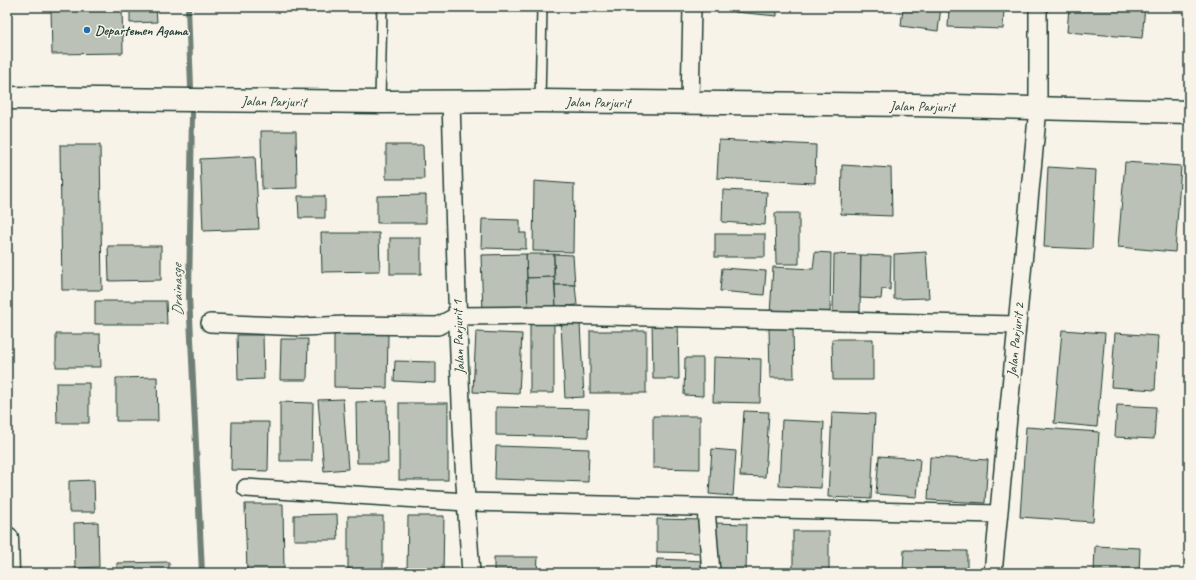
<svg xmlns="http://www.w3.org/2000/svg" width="1196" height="580" font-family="Caveat,sans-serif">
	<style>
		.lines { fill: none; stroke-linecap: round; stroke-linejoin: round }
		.stream { stroke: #6f8077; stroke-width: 6 }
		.building { fill: #bbc1b6; stroke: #1f3d34 }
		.lane-casing { stroke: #1f3d34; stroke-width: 12 }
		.street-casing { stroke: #1f3d34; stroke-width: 20 }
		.secondary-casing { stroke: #1f3d34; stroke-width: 25 }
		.lane { stroke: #f7f3e8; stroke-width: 9 }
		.street { stroke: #f7f3e8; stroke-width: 17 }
		.secondary { stroke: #f7f3e8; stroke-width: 22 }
		.poi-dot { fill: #1f6fb2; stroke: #f7f3e8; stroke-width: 1.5 }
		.labels { text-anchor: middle; stroke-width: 3; stroke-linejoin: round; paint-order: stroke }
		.poi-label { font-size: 14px; font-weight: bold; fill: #1f3d34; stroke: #f7f3e8; text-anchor: start }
		.street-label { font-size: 14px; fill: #1f3d34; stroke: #f7f3e8 }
		.water-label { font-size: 15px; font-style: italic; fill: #405950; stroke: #f7f3e8 }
	</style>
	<rect width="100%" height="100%" fill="#f7f3e8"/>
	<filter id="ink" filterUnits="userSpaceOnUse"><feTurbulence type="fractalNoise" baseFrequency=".025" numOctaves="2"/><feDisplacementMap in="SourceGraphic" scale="8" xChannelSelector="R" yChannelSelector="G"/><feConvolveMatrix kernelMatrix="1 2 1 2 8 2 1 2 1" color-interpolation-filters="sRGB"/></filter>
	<g filter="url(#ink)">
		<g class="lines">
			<!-- stream -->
			<path class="stream" d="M188,7L192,114L189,296L202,573"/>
		</g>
		<!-- building -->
		<g class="building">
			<path d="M51,7H122L123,53L52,54Z"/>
			<path d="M130,7H156L157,22L130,23Z"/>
			<rect x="599" y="7" width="70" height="2"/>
			<path d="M736,7H777V16L735,12Z"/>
			<path d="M903,7H941L938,31L901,26Z"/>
			<path d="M949,7H1004L1003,29L948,27Z"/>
			<path d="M1069,7H1145L1142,38L1067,32Z"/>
			<path d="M261,131H296L297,188L262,189Z"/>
			<path d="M719,140L816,145L815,183L717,178Z"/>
			<path d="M60,145H100L102,290H62Z"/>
			<path d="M386,145H423L424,179H386Z"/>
			<path d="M255,156L259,229L203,231L200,159Z"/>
			<path d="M1125,162L1181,166L1175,252L1118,247Z"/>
			<path d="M842,165L891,168L892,216L841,214Z"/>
			<path d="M1048,167L1096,170L1092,249L1044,247Z"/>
			<path d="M534,181L574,184L573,252L533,251Z"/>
			<path d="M723,190L767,192L765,225L722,222Z"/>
			<path d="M426,195V223H377V196Z"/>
			<path d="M298,196H325V218H299Z"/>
			<path d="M775,213H799V264H776Z"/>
			<path d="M482,219L520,220V233H526V249L481,248Z"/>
			<path d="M321,233H379L380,271L322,272Z"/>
			<rect x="715" y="234" width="50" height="23"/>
			<rect x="390" y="238" width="31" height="36"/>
			<path d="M108,246H161V280L109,281Z"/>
			<path d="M815,252L831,253L830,316L770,314L773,267L813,269Z"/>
			<path d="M926,252L929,298L894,299V254Z"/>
			<path d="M526,254H554V277L527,278Z"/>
			<path d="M526,254L528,311L483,313L481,255Z"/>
			<path d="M554,254L573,255L575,285H555Z"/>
			<path d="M834,254L861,255L860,312L833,313Z"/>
			<path d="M861,255L891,256L890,290L882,289L881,299L860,298Z"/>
			<path d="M722,268L766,271L764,295L720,291Z"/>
			<path d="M554,277L556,307L528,311L527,278Z"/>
			<path d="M555,285H575L577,305L556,307Z"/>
			<path d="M95,301H166L167,324H95Z"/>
			<path d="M530,318L554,319V393H530Z"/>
			<path d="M652,319H678L679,379H653Z"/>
			<path d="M580,324L584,397L565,398L561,325Z"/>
			<path d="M769,328H793L794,378H770Z"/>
			<path d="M1062,330L1105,333L1097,427L1054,423Z"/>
			<rect x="590" y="331" width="56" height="62"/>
			<path d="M476,332L522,334L519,394L473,392Z"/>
			<path d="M334,333L388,334L387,388L334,387Z"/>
			<path d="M1115,333L1158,336L1155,390L1111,387Z"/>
			<path d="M56,334H100L101,367H56Z"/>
			<path d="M237,335H263L264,379L238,380Z"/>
			<path d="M281,339H308L307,380H280Z"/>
			<path d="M832,339H873V380H833Z"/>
			<path d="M714,357L761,359L760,403L713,402Z"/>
			<path d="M685,358H703V396L684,395Z"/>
			<path d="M395,361L436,362V383L394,381Z"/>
			<path d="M157,377L158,421H116V378Z"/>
			<path d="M56,383H89V423H57Z"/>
			<path d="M343,399L348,469L324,471L318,400Z"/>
			<path d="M387,401L388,463H357L356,402Z"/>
			<path d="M280,402L313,403L312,461H280Z"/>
			<rect x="399" y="403" width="49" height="77"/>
			<path d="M1117,405L1156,407L1154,439L1115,437Z"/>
			<path d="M496,407L589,409L588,437L496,435Z"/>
			<path d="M744,411L769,412L765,477L740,476Z"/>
			<path d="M832,412L875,414L871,499L828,497Z"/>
			<path d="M653,416H700V469L653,468Z"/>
			<path d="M782,420L824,422L821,488L779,486Z"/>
			<path d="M232,422H269L268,471L231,470Z"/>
			<path d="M1026,427L1099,432L1093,522L1020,517Z"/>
			<path d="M496,446L589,449L588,482L495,479Z"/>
			<path d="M712,449L736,451L733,496L709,494Z"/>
			<path d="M879,456L920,459L917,497L876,494Z"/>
			<path d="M930,457L988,460L985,503L928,500Z"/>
			<path d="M94,480L95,512H69V481Z"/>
			<path d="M245,504H283L284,572H247Z"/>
			<path d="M337,514L338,540H294V515Z"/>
			<rect x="348" y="516" width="35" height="53"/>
			<path d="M408,516H444L443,573H407Z"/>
			<path d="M657,519L705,520L704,553L657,552Z"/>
			<path d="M98,522L99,567L75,568L74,523Z"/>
			<path d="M714,523L747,524L746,573H714Z"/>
			<rect x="793" y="531" width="36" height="42"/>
			<path d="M1095,546L1140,548L1139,573H1094Z"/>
			<path d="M904,550L967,551V573H903Z"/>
			<path d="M494,557H538L537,573H494Z"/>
			<path d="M657,559L704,561V573H656Z"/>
			<path d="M169,562V573H117V563Z"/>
		</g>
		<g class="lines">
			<defs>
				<g id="lane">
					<path d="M540,101L542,7"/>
					<path d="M380,102L382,7"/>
				</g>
				<g id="street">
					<path d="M451,102C456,259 459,416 471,573"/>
					<path d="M690,103L692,7"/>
					<path d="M210,323L303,327L346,325L438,326L457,316L557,315L1017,325"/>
					<path d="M246,488L466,502L998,514"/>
					<path d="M706,508L711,573"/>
					<path d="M993,573L1038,108V7"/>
				</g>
				<g id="secondary">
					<path d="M7,98L380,102L540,101L914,105L1189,112"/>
					<path d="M7,538L8,573"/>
				</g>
			</defs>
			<!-- lane casing -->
			<use href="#lane" class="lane-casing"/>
			<!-- street casing -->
			<use href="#street" class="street-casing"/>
			<!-- secondary casing -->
			<use href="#secondary" class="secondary-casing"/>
			<!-- lane -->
			<use href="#lane" class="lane"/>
			<!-- street -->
			<use href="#street" class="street"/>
			<!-- secondary -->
			<use href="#secondary" class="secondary"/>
		</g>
	</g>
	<!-- markers -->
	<circle class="poi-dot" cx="87" cy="30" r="4"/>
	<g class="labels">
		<!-- poi labels -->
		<g class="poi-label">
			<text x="95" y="35">Departemen Agama</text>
		</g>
		<!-- street labels -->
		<g class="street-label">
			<text transform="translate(274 101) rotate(1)" y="5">Jalan Parjurit</text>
			<text transform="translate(598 102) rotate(1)" y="5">Jalan Parjurit</text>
			<text transform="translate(922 106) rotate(1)" y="5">Jalan Parjurit</text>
			<text transform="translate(458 337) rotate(-92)" y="5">Jalan Parjurit 1</text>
			<text transform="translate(1015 340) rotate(-84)" y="5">Jalan Parjurit 2</text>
		</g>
		<!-- water labels -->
		<g class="water-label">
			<text transform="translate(177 290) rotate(-91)" y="5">Drainasge</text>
		</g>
	</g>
	<!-- margin -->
	<rect width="1196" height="580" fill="none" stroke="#f7f3e8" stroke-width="24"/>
	<rect x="12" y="12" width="1172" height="556" fill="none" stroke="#1f3d34" stroke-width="1.5" filter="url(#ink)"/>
</svg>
